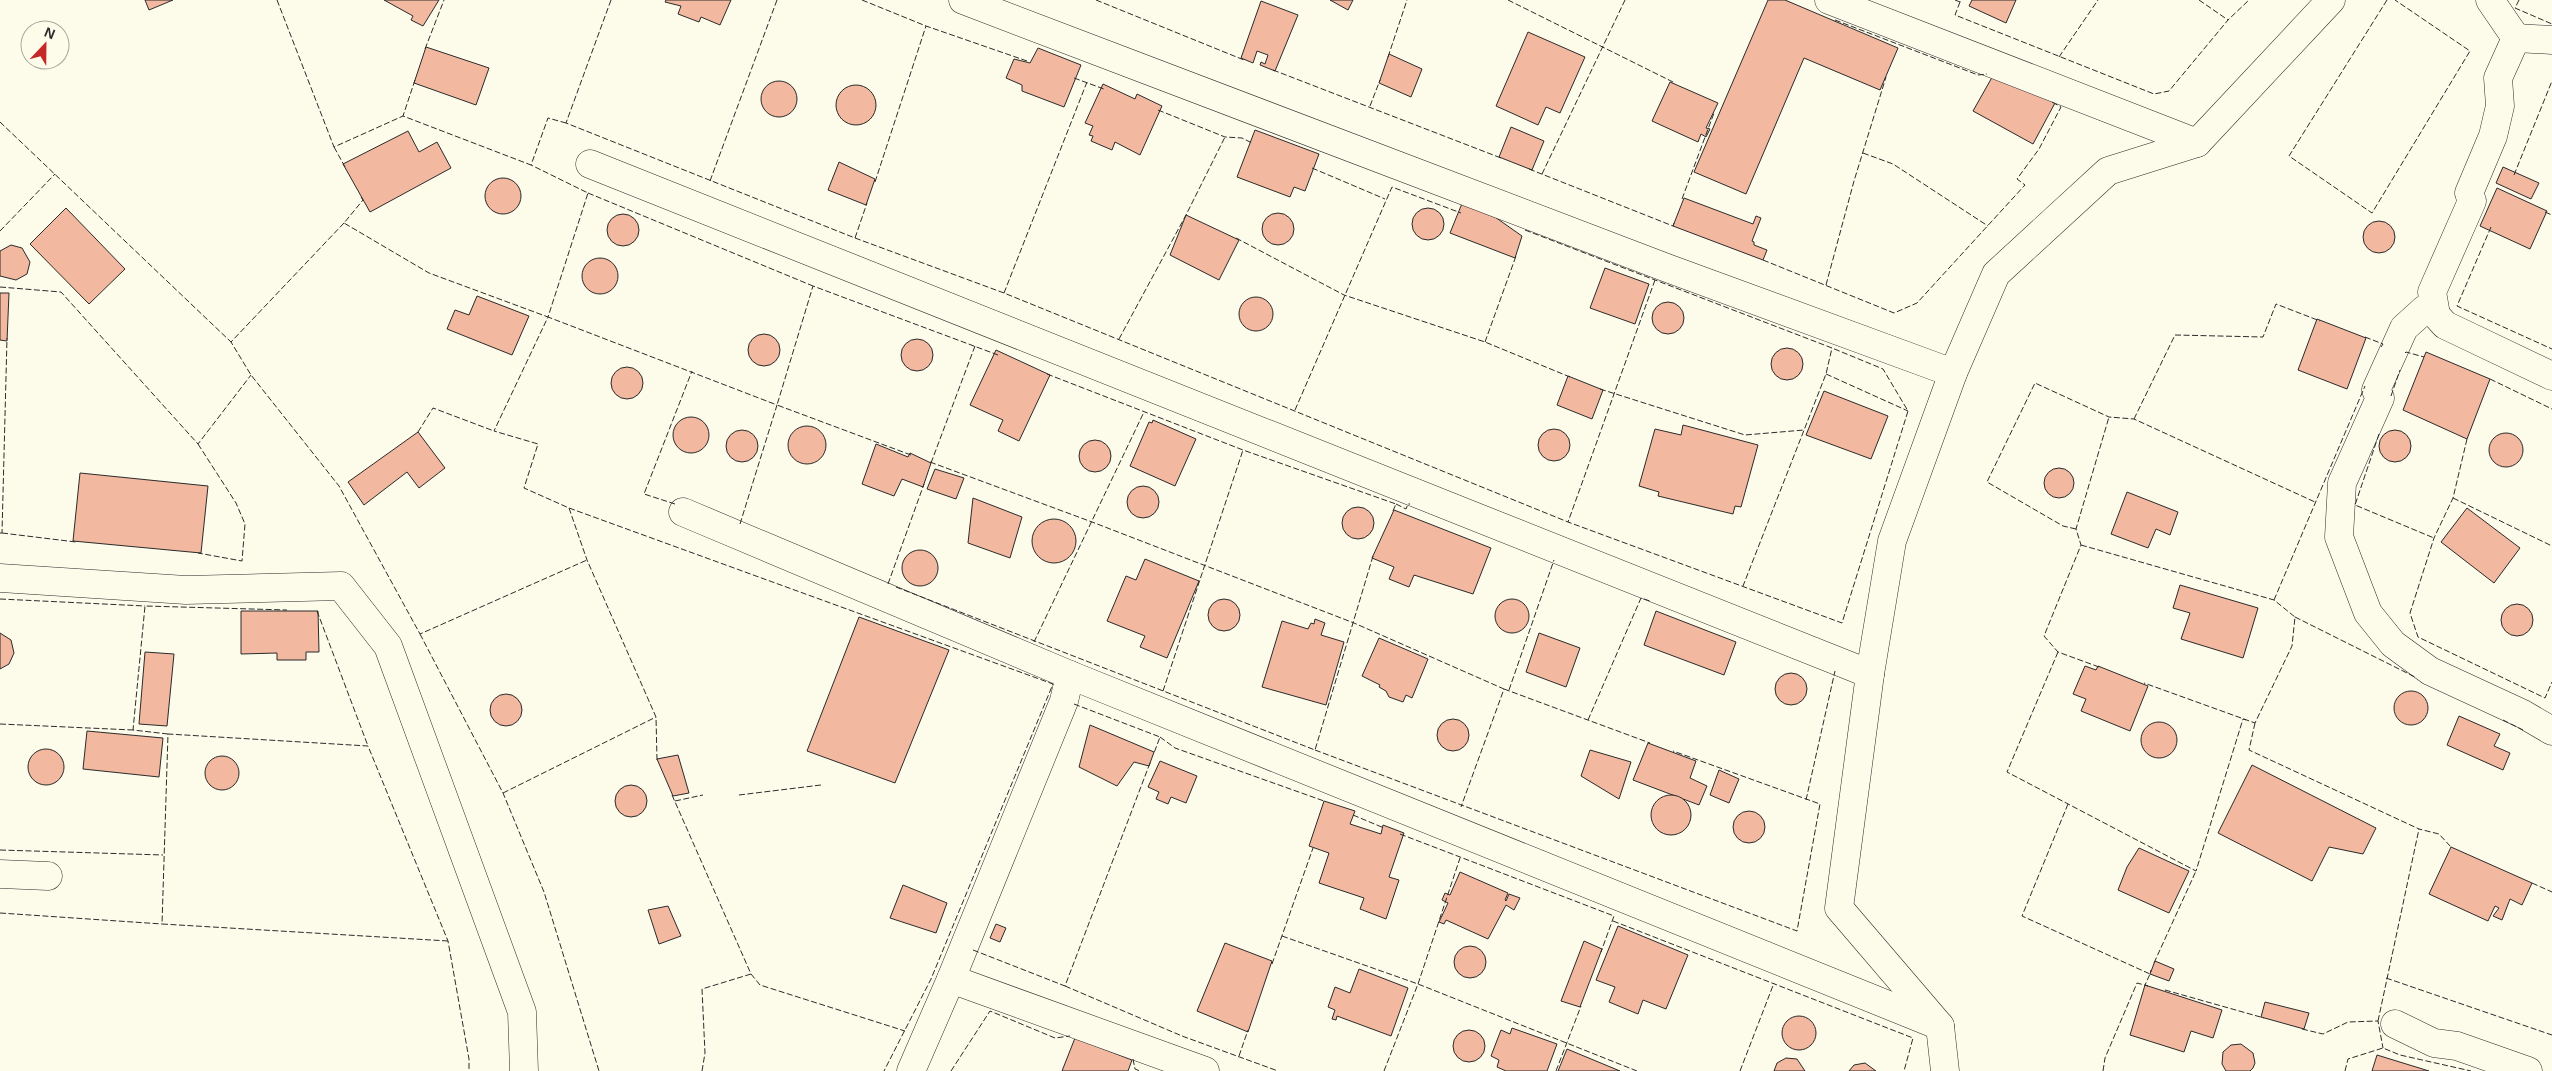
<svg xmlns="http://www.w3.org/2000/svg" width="2552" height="1071" font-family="Helvetica,sans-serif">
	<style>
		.building { fill: #f2b8a0; stroke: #2b2b2b }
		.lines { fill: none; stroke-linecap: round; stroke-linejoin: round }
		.minor-casing { stroke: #2b2b2b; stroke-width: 29 }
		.minor { stroke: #fdfbea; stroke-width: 28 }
		.fence { stroke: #2b2b2b; stroke-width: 1; stroke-dasharray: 6 2.5; stroke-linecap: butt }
	</style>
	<rect width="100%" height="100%" fill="#fdfbea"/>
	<!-- building -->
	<g class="building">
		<path d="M145,0H173L149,10Z"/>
		<path d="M384,0H439L423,26L411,20L413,16Z"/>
		<path d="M666,0H731L720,25L701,17L699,22L678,14L681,6L665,2Z"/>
		<path d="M1330,0H1353L1348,10Z"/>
		<path d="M1768,0H1785L1898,48L1880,90L1804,58L1746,194L1694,172Z"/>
		<path d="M1972,0H2016L2006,23L1969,6Z"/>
		<path d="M1261,1L1298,15L1275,71L1260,65L1261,62L1265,64L1268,55L1257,51L1253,63L1241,58Z"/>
		<path d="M1528,32L1585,57L1560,113L1546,107L1538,125L1496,106Z"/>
		<path d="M426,47L489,68L476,105L414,83Z"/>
		<path d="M1038,48L1081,65L1064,107L1022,91V85L1006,78L1014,59L1030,63Z"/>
		<path d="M1389,54L1422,69L1411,97L1379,83Z"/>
		<path d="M1995,72L2055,103L2033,144L1973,111Z"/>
		<circle cx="779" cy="99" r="18"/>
		<path d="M1670,82L1718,103L1706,128L1710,129L1706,137L1701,134L1698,142L1652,121Z"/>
		<path d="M1103,84L1135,99L1137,94L1162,106L1140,155L1115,142L1112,150L1091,141L1093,136L1089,135L1093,126L1085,123Z"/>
		<circle cx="856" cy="105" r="20"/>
		<path d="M1511,127L1544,141L1532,170L1499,157Z"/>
		<path d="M1255,130L1319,154L1305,191L1294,187L1290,197L1237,177Z"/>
		<path d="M408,131L419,152L437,142L451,168L370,212L343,164Z"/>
		<path d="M839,162L875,179L866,205L828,190Z"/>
		<path d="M2503,167L2539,183L2531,199L2496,183Z"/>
		<circle cx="503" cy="196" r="18"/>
		<path d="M2497,188L2547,211L2530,249L2480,226Z"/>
		<path d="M1465,196L1522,236L1515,258L1450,233Z"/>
		<path d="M1684,198L1753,224L1756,216L1761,218L1752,241L1754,242V245L1767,250L1763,260L1673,226Z"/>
		<circle cx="1428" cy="224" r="16"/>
		<path d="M66,208L125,269L89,304L30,244Z"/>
		<circle cx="1278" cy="229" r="16"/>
		<circle cx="623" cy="230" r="16"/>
		<path d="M1186,215L1239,240L1219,280L1170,255Z"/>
		<circle cx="2379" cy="237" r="16"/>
		<path d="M11,245L22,248L30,262L27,274L16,280L0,276V251Z"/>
		<circle cx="600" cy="276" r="18"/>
		<path d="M1605,268L1649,284L1635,324L1590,308Z"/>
		<path d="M0,293H9L7,341L0,340Z"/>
		<path d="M477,296L529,316L512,355L447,329L455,310L469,315Z"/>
		<circle cx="1256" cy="314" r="17"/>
		<circle cx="1668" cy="318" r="16"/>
		<path d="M2317,319L2366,338L2347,389L2298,370Z"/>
		<circle cx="764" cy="350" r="16"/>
		<circle cx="917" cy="355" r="16"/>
		<circle cx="1787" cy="364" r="16"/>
		<path d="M996,350L1050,375L1019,441L998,431L1003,420L970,405Z"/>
		<path d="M2426,352L2490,379L2467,439L2403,410Z"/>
		<circle cx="627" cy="383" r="16"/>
		<path d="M1568,376L1603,390L1592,419L1557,405Z"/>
		<path d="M1824,391L1888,416L1871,459L1806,435Z"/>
		<circle cx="691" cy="435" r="18"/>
		<path d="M1153,420L1196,439L1175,486L1130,466L1149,422L1152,423Z"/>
		<path d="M1683,425L1758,445L1741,507L1735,506L1733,514L1658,496L1659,492L1639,486L1655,429L1681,435Z"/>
		<circle cx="807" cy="445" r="19"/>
		<circle cx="1554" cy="445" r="16"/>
		<circle cx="742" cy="446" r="16"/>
		<circle cx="2395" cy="446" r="16"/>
		<path d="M418,432L445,468L419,488L407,472L364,505L348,482Z"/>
		<circle cx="2506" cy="450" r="17"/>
		<circle cx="1095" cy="456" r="16"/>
		<path d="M876,444L908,457L910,453L931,463L923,487L902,479L894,496L862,484Z"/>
		<circle cx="2059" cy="483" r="15"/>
		<path d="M935,469L964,478L956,499L927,489Z"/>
		<path d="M80,473L208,486L201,553L73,541Z"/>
		<circle cx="1143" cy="502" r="16"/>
		<path d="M2127,492L2178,512L2170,535L2156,529L2148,548L2111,534Z"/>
		<path d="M973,498L1022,517L1010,558L968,543Z"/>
		<circle cx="1358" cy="523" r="16"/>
		<path d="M2467,508L2520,548L2494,583L2441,542Z"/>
		<path d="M1394,510L1491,548L1473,594L1414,575L1409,587L1389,579L1394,567L1372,558Z"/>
		<circle cx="1054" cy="541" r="22"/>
		<circle cx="920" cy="568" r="18"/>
		<path d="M1145,559L1199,581L1167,658L1140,647L1145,636L1107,621L1126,576L1136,580Z"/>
		<path d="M2180,585L2258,608L2243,658L2181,639L2190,613L2173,608Z"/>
		<circle cx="1512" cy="616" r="17"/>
		<circle cx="1224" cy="615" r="16"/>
		<circle cx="2517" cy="620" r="16"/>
		<path d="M241,611H318L319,652H306V660H277V653L241,654Z"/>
		<path d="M1656,611L1736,642L1724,675L1644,645Z"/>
		<path d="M859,617L949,650L895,783L807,751Z"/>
		<path d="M1315,619L1325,623L1321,635L1344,642L1326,705L1262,687L1282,621L1308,629L1311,623L1314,624Z"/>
		<path d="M0,633L11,640L14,653L9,664L0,669Z"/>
		<path d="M1539,633L1580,648L1566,687L1526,672Z"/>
		<path d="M1379,638L1428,659L1412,698L1406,695L1403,702L1389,697L1386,691L1379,687L1380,685L1362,676Z"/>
		<path d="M145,652L174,654L167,726L139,724Z"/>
		<path d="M2085,666L2096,670L2098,666L2148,686L2130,731L2081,711L2086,699L2073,694Z"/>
		<circle cx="1791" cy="689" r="16"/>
		<circle cx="2411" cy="708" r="17"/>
		<circle cx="506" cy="710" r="16"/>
		<path d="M2459,716L2500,734L2494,746L2510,753L2503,770L2447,745Z"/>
		<circle cx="1453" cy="735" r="16"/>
		<circle cx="2159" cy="740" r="18"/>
		<path d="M1090,725L1154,752L1149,766L1134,762L1117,786L1079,767Z"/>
		<path d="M87,731L163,738L159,777L83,769Z"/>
		<path d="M1648,743L1696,761L1690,778L1707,786L1699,805L1633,780Z"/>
		<circle cx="46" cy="767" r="18"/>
		<path d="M1590,750L1631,762L1619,799L1581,776Z"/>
		<path d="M678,755L689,793L673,796L657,759Z"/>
		<circle cx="222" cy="773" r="17"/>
		<path d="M1160,761L1197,776L1186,803L1171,797L1168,804L1156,799L1159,792L1148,787Z"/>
		<path d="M2252,765L2376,828L2363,854L2329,847L2312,881L2218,833Z"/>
		<path d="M1719,770L1739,779L1729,803L1710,795Z"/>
		<circle cx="631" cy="801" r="16"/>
		<circle cx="1671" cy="815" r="20"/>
		<path d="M1324,801L1355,811L1350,824L1381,834L1383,825L1404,833L1389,877L1399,880L1386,919L1360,909L1364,898L1319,883L1329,853L1309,846Z"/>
		<circle cx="1749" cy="827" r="16"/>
		<path d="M2451,847L2532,883L2522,905L2510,899L2502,920L2493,916L2499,908L2495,906L2488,921L2429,894Z"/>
		<path d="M2139,848L2189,871L2169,913L2118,890L2127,867Z"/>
		<path d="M1460,872L1508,893L1505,900L1506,901L1509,894L1520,898L1514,910L1506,905L1488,939L1446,920L1444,924L1439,922L1448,903L1442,900L1445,893L1450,895Z"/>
		<path d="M903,885L947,903L936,933L890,918Z"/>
		<path d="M668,906L681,936L659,944L648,910Z"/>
		<path d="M996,924L1006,928L1000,942L990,938Z"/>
		<path d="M1618,926L1688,955L1666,1009L1643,1000L1638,1014L1609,1002L1615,987L1596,980Z"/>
		<path d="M1584,941L1602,949L1580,1007L1561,1001Z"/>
		<path d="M1225,943L1272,961L1248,1032L1197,1011Z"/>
		<circle cx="1470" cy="962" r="16"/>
		<path d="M2155,961L2174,969L2169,981L2150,974Z"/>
		<path d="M1359,969L1408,988L1391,1036L1337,1016L1336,1020L1332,1019L1335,1010L1328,1007L1335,987L1350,993Z"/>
		<path d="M2145,985L2222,1010L2213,1038L2191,1031L2184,1052L2130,1035Z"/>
		<path d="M2265,1002L2309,1013L2304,1029L2261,1017Z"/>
		<circle cx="1799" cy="1033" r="17"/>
		<path d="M1512,1028L1557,1044L1547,1071H1506L1497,1067L1499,1060L1491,1056L1501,1030L1510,1034Z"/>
		<circle cx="1469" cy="1046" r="16"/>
		<path d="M1075,1038L1132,1060L1128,1071H1062Z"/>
		<path d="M2241,1044L2253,1053L2255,1063L2253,1068L2250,1071H2226L2222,1064L2223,1052L2231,1045Z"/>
		<path d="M1567,1049L1620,1071H1558Z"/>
		<path d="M2377,1055L2429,1071H2372Z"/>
		<path d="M1786,1058L1797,1059L1805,1071H1774L1777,1063Z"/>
		<path d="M1865,1063L1876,1071H1849L1854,1065Z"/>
	</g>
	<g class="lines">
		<defs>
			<g id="minor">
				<path d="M963,0L1667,268L1953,373"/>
				<path d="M1829,0L2197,143"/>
				<path d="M2490,0L2516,38"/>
				<path d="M2516,38L2552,40"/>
				<path d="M590,164L1870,674"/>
				<path d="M2436,315L2432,292L2472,201L2469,193L2493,136L2500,106L2498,78L2516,38"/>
				<path d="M2552,376L2445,325L2436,315L2425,309L2404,328L2376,390L2380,398L2342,483L2339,537L2368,613L2393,644L2430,671L2523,714L2552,731"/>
				<path d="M683,512L1070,675L1940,1026"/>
				<path d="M0,578L186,590L341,586L388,646L522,1012L524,1071"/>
				<path d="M0,874L48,876"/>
				<path d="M951,979L1205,1071"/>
				<path d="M2395,1024L2434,1043L2457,1046L2528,1071"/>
				<path d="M911,1071L951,979L1064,701L1070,675"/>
				<path d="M1945,1071L1940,1026L1839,908L1870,674L1892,541L1953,373L1996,274L2108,171L2197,143L2331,0"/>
			</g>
		</defs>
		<!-- minor casing -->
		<use href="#minor" class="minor-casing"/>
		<!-- minor -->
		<use href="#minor" class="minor"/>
		<!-- fence -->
		<g class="fence">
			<path d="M277,0L334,147L403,116"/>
			<path d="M611,0L566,123L855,238L1004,293L1568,522"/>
			<path d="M862,0L926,26L1027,61"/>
			<path d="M1096,0L1244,60"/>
			<path d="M1508,0L1675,83"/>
			<path d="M1955,0L1960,2L1961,0"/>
			<path d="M2199,0L2228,20"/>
			<path d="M2387,0L2289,156L2372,213L2470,51L2395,0"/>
			<path d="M2519,0L2515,8L2552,24"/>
			<path d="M1960,2L1955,15L2154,94L2169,91L2228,20L2249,0"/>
			<path d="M1835,20L1978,75L1987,74"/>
			<path d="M425,49L444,0"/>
			<path d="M1388,57L1407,0"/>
			<path d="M2059,57L2098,0"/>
			<path d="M1273,70L1501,158"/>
			<path d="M1074,78L1104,89"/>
			<path d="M415,80L403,116L531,165L548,118L566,123"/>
			<path d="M1370,106L1380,80"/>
			<path d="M1158,110L1225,137L1242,138L1252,143"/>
			<path d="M0,122L231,342"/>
			<path d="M334,147L345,167"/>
			<path d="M1863,153L1893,164L1988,226"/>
			<path d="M1312,168L1385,199"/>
			<path d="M1529,169L1673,226L1674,223"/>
			<path d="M1542,174L1625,0"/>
			<path d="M2514,175L2552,81"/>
			<path d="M710,181L777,0"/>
			<path d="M875,182L926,26"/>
			<path d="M588,193L813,286"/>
			<path d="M361,197L363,200L344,223L429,273L548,317L588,193L531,165"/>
			<path d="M1682,199L1714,113"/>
			<path d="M2545,212L2552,215"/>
			<path d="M344,223L231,342L251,375L339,486L420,634L587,560"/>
			<path d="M2491,227L2457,306L2552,349"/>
			<path d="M1525,230L1832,348L1826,374L1743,586"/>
			<path d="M0,231L55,174"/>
			<path d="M855,238L867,203"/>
			<path d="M1236,238L1344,295L1485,342L1570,377"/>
			<path d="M1763,260L1894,313L1917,303L2025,185L2017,179L2039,149L2061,107L2052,102"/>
			<path d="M1655,280L1568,522L1842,623L1908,411L1883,369L1832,348"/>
			<path d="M1826,285L1854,181L1886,77"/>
			<path d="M0,287L61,292L198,444L251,375"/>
			<path d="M1004,293L1087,82"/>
			<path d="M2365,337L2383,344L2381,347"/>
			<path d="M1119,339L1186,215L1225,137"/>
			<path d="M1485,342L1516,256"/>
			<path d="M2405,353L2406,352L2424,357"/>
			<path d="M1047,374L1243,450L1396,504L1392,513"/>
			<path d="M1826,374L1908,411"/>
			<path d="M2490,379L2552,409"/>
			<path d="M1600,389L1745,435L1804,430"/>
			<path d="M2391,396L2400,370"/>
			<path d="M1295,410L1392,187L1461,213"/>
			<path d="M2134,419L2175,335L2263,337L2276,304L2320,321"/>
			<path d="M418,432L433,408L494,431"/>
			<path d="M2379,434L2355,505L2434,538"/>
			<path d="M2467,439L2453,498L2434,538L2410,613L2418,637L2545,698L2552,682"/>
			<path d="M198,444L236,503L245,524L242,561L198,553"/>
			<path d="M911,455L777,405L813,286L998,355"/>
			<path d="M930,462L1092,522L1354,623L1504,689L1461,807"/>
			<path d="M931,463L975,346"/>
			<path d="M2453,498L2552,546"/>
			<path d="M675,504L644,494L692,371"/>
			<path d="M1396,504L1406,509L1408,504H1410"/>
			<path d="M569,508L587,560L656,717L657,760"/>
			<path d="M740,524L777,405L548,317L494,431L538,444L524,488L569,508L1053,684L931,979L884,1071"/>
			<path d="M2076,529L2063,526L1987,482L2035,383L2109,417L2134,419L2315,502"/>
			<path d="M0,533H2L7,338"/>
			<path d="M2,533L76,542"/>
			<path d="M2081,545L2274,600L2295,617L2292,646L2255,723L2144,683"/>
			<path d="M888,584L924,484"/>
			<path d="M896,587L1315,750L1373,556"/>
			<path d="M0,599L145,606"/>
			<path d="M2274,600L2365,386"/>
			<path d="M317,611L368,746"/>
			<path d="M2295,617L2415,677"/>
			<path d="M420,634L503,793L544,892L599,1071"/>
			<path d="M1034,642L1144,412"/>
			<path d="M2058,652L2007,772L2196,871L2243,719L2246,720"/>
			<path d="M2099,667L2058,652L2044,636L2081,545L2076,529L2109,417"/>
			<path d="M1504,689L1650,743"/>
			<path d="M1509,690L1554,560"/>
			<path d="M1163,691L1243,450"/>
			<path d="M1074,704L1160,737L1154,753"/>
			<path d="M1588,720L1641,598L1650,601"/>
			<path d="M2503,720L2523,730"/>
			<path d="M2255,723L2249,750L2419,829L2439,834L2451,847"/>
			<path d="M0,724L133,730"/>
			<path d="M168,734L133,730L145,606L287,610"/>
			<path d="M1160,737L1175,748L1324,801"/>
			<path d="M1315,750L1797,931L1820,804L1673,751"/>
			<path d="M503,793L656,717"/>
			<path d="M672,795L751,974L760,985L905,1031"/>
			<path d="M739,795L821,785"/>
			<path d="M1806,800L1835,671"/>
			<path d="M675,801L703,795"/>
			<path d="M2068,804L2022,916L2150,974L2151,970"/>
			<path d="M1353,815L1384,828"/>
			<path d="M1400,834L1614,916L1601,952"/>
			<path d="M0,850L163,855"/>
			<path d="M2532,883L2552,892"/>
			<path d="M0,913L162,924"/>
			<path d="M1613,921L1913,1038L1904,1071"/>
			<path d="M1282,936L1418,984L1637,1071"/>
			<path d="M448,941L162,924L168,734L368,746L448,941L469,1059V1071"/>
			<path d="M973,950L1065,986L1150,763"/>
			<path d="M2154,963L2196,871"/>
			<path d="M1272,964L1313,848"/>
			<path d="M2386,978L2552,1035"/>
			<path d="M1065,986L1182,1036L1278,1071"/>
			<path d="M2148,986L2145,985L2150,974"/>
			<path d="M2165,990L2264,1018"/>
			<path d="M2378,1021L2419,829"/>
			<path d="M2302,1029L2323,1034L2348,1022L2378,1021L2383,1048"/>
			<path d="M1239,1056L1248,1030"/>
			<path d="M1133,1059L1135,1069L1140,1071"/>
			<path d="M702,1071L705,1053L702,989L751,974"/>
			<path d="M951,1071L990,1011L1055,1038L1070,1036"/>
			<path d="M1384,1071L1418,984L1460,858"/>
			<path d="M1556,1071L1581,1006"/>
			<path d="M1740,1071L1774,983"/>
			<path d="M2103,1071L2105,1058L2137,983L2148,986"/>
			<path d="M2345,1071L2348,1059L2383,1048L2400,1055L2471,1071"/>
		</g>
	</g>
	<!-- north arrow -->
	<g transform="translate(45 45) rotate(22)"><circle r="24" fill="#fdfbea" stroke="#a9a89e"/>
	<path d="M0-4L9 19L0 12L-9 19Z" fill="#c62828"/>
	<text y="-8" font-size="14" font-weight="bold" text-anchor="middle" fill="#2b2b2b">N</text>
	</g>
</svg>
